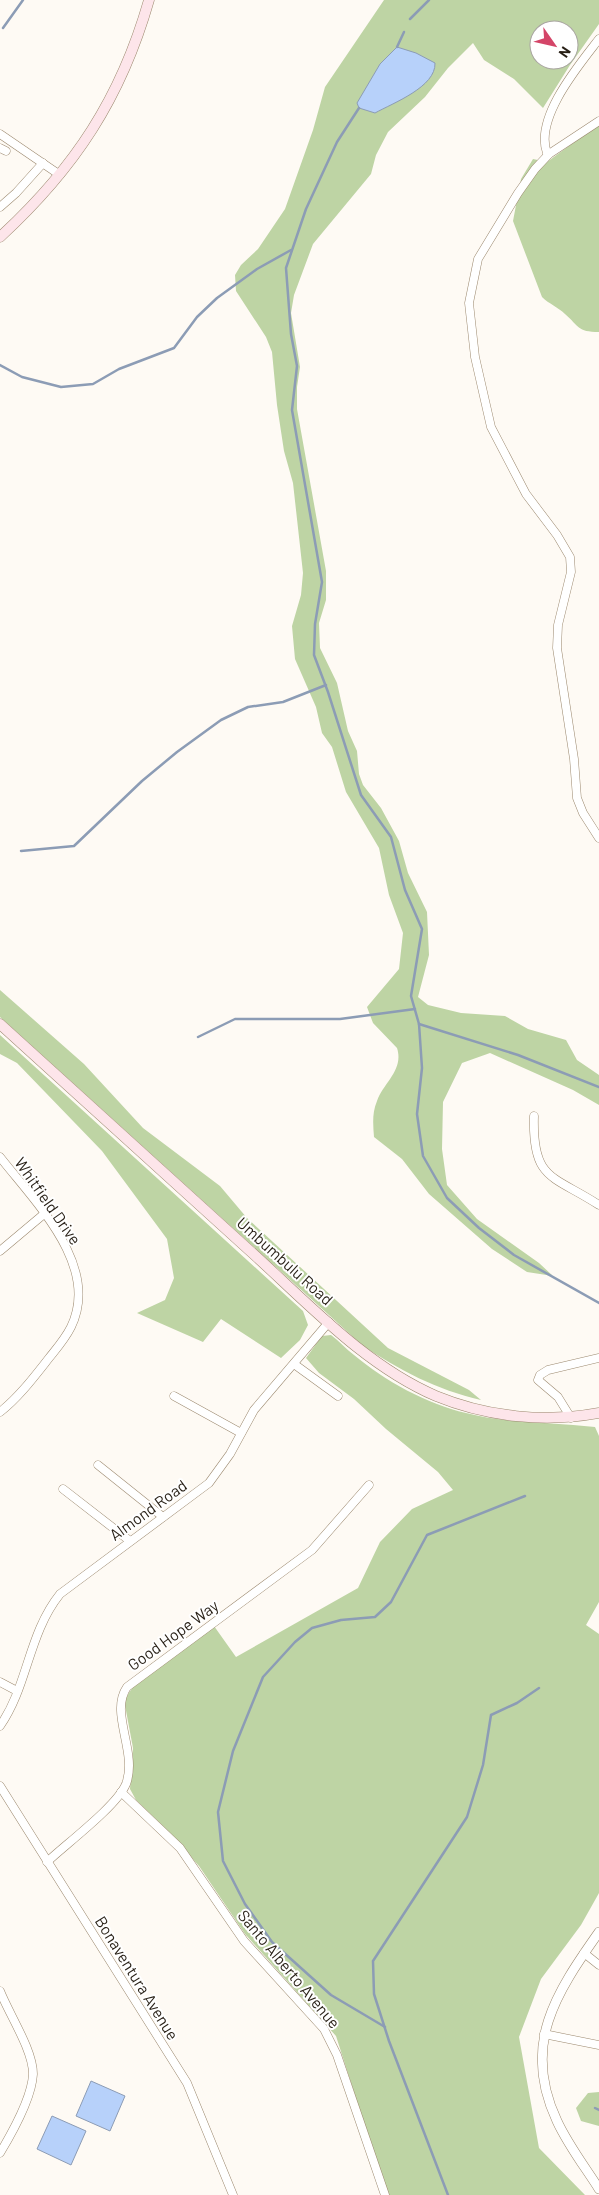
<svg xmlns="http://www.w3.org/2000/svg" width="599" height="2195" font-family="Barlow,sans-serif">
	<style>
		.green { fill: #bed4a4; fill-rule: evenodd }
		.water { fill: #b7d1fa; stroke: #8c9cb5 }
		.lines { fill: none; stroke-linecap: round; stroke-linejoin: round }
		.stream { stroke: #8c9cb5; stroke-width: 2.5 }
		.minor-casing { stroke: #9c896f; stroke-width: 9 }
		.tertiary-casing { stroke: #9c896f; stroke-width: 10 }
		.secondary-casing { stroke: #9c896f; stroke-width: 11 }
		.minor { stroke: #fff; stroke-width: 8 }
		.tertiary { stroke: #fff; stroke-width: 9 }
		.secondary { stroke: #fde5ea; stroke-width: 10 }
		.labels { text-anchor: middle; stroke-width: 4; stroke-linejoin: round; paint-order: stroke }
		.street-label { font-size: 16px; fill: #271f15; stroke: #fff }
	</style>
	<rect width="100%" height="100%" fill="#fefaf4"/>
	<!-- green -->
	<g class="green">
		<path d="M384,0H599V24L570,65L543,108L514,79L484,60L473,43L448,68L425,97L388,132L376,155L371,174L313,244L294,295L291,313L300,367L297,387V409L326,571V600L319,623L320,648L337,683L348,731L357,751L359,774L363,785L381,808L399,841L408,873L427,912L429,955L418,997L428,1005L461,1013L505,1016L528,1029L566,1040L577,1060L599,1075V1105L573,1090L490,1053L462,1063L443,1102L442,1149L447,1185L477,1219L539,1263L553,1276L527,1272L492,1249L429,1194L402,1159L374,1137C373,1124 372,1113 377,1101C384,1082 404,1070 397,1048L373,1023L367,1007L399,969L403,933L389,895L379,848L346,792L332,747L322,733L316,707L295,659L292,626L301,595L303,573L293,483L284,451L277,405L272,352L266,337L236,291L235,275L241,265L258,249L285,209L313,130L325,87ZM539,30H569V60H539Z"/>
		<path d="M599,124V332C577,332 579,326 565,314C558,307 549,304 542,297L513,221L521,179L533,159L547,162Z"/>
		<path d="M0,990L84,1064L143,1128L220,1186L247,1218L388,1348L469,1390L481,1400C437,1390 399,1370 362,1345L0,1017Z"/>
		<path d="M0,1035L303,1311L308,1325L300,1340L281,1358L221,1319L203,1342L137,1313L165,1300L174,1278L167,1239L102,1151L17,1063L0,1054Z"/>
		<path d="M331,1335C339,1341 346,1349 354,1355C385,1381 427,1404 466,1413C508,1424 552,1422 595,1427L599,1436V1602L586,1625L599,1634V1893L581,1925L541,1979L519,2037L539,2148L585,2195H387L336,2036L245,1934L199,1866L167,1830L136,1800L130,1789L133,1748L124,1700L135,1684L214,1626L236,1657L358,1588L380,1542L412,1509L453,1490L438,1472L386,1429L354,1399L319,1373L306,1358L322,1336Z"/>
		<path d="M599,2092V2126L581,2121L576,2108L588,2093Z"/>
	</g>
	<!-- water -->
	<g class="water">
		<path d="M397,47L416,53L435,63C436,87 393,103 375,113L359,108L357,103L380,64Z"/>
		<path d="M91,2081L125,2096L110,2131L76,2116Z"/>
		<path d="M52,2116L86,2131L71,2165L37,2149Z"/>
	</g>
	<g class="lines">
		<!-- stream -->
		<g class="stream">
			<path d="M410,19L429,0"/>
			<path d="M3,28L23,0"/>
			<path d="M397,47L404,32"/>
			<path d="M359,108L337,142L306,209L286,268L291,334L297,366L292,410L322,582L315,624L314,655L328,692L361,795L391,837L405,890L422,929L411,996L419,1024L422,1068L417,1114L423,1156L447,1198L479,1228L514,1255L599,1303"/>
			<path d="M0,365L22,377L61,387L93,384L119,369L174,348L197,317L217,298L257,269L291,250"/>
			<path d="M21,851L74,846L142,781L177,752L221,720L248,707L283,702L326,685"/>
			<path d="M419,1024L518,1055L599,1087"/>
			<path d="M198,1037L235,1019H340L415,1009"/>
			<path d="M385,2027L331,1995L272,1942L245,1904L223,1861L218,1812L233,1751L263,1677L295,1642L312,1628L341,1620L375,1617L391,1602L427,1535L525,1496"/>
			<path d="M595,2108L599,2110"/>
			<path d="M448,2195L389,2041L374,1994L373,1961L467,1817L483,1765L491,1715L517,1703L539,1688"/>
		</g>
		<defs>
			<g id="minor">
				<path d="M599,121L549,154L535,169L518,193L478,259L469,303L475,357L491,427L526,494L557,535L570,557L571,572L558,625L557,648L574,759L577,798L583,813L599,838"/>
				<path d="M0,134L60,175"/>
				<path d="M0,148L6,151"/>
				<path d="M549,154L547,153C534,118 579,65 599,39"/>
				<path d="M0,207L16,193L43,163"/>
				<path d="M534,1116C532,1181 553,1175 599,1205"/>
				<path d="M0,1157C35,1202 101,1266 71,1327C65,1339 57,1348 49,1358C34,1377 19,1397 0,1412"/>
				<path d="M0,1251L44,1214"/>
				<path d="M294,1364L338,1396"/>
				<path d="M174,1396L241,1433"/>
				<path d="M571,1418L558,1397L538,1380L540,1375L548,1370L599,1358"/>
				<path d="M98,1465L163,1517"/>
				<path d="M63,1489L130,1541"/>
				<path d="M0,1682L17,1691"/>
				<path d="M0,1726C28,1686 28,1634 60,1594L209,1483L230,1454L254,1410L329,1322"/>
				<path d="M0,1786L187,2083L233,2195"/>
				<path d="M121,1792L180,1848L244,1941L324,2029L337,2055L385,2195"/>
				<path d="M47,1862C66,1844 117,1806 126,1784C138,1752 109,1713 127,1687L312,1550L369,1485"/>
				<path d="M584,1953L599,1965"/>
				<path d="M0,1991C9,2014 33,2050 33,2074C32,2098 12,2133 0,2153"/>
				<path d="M544,2034L599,2045"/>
			</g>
			<path id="tertiary" d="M599,1932C556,1993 521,2045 557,2121C568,2145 585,2167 599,2189"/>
			<g id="secondary">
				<path d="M0,237C75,168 121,98 149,0"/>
				<path d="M0,1024C83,1100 166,1175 249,1250C307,1302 364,1365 436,1396C487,1417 545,1423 599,1413"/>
			</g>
		</defs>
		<!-- minor casing -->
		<use href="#minor" class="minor-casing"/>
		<!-- tertiary casing -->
		<use href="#tertiary" class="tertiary-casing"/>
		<!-- secondary casing -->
		<use href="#secondary" class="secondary-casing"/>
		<!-- minor -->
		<use href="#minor" class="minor"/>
		<!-- tertiary -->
		<use href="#tertiary" class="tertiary"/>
		<!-- secondary -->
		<use href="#secondary" class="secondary"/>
	</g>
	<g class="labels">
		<!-- street labels -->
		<g class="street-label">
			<text transform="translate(48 1201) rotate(55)" y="6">Whitfield Drive</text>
			<text transform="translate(285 1261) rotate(42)" y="6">Umbumbulu Road</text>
			<text transform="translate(148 1510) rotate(-36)" y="6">Almond Road</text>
			<text transform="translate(173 1635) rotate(-36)" y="6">Good Hope Way</text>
			<text transform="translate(289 1969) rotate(50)" y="6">Santo Alberto Avenue</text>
			<text transform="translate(137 1978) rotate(58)" y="6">Bonaventura Avenue</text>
		</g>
	</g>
	<!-- north arrow -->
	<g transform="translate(554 45) rotate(124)"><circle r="24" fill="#ffffff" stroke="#a9a5a1"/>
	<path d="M0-4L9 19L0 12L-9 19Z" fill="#d44568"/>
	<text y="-8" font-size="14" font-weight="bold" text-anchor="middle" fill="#271f15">N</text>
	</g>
</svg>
